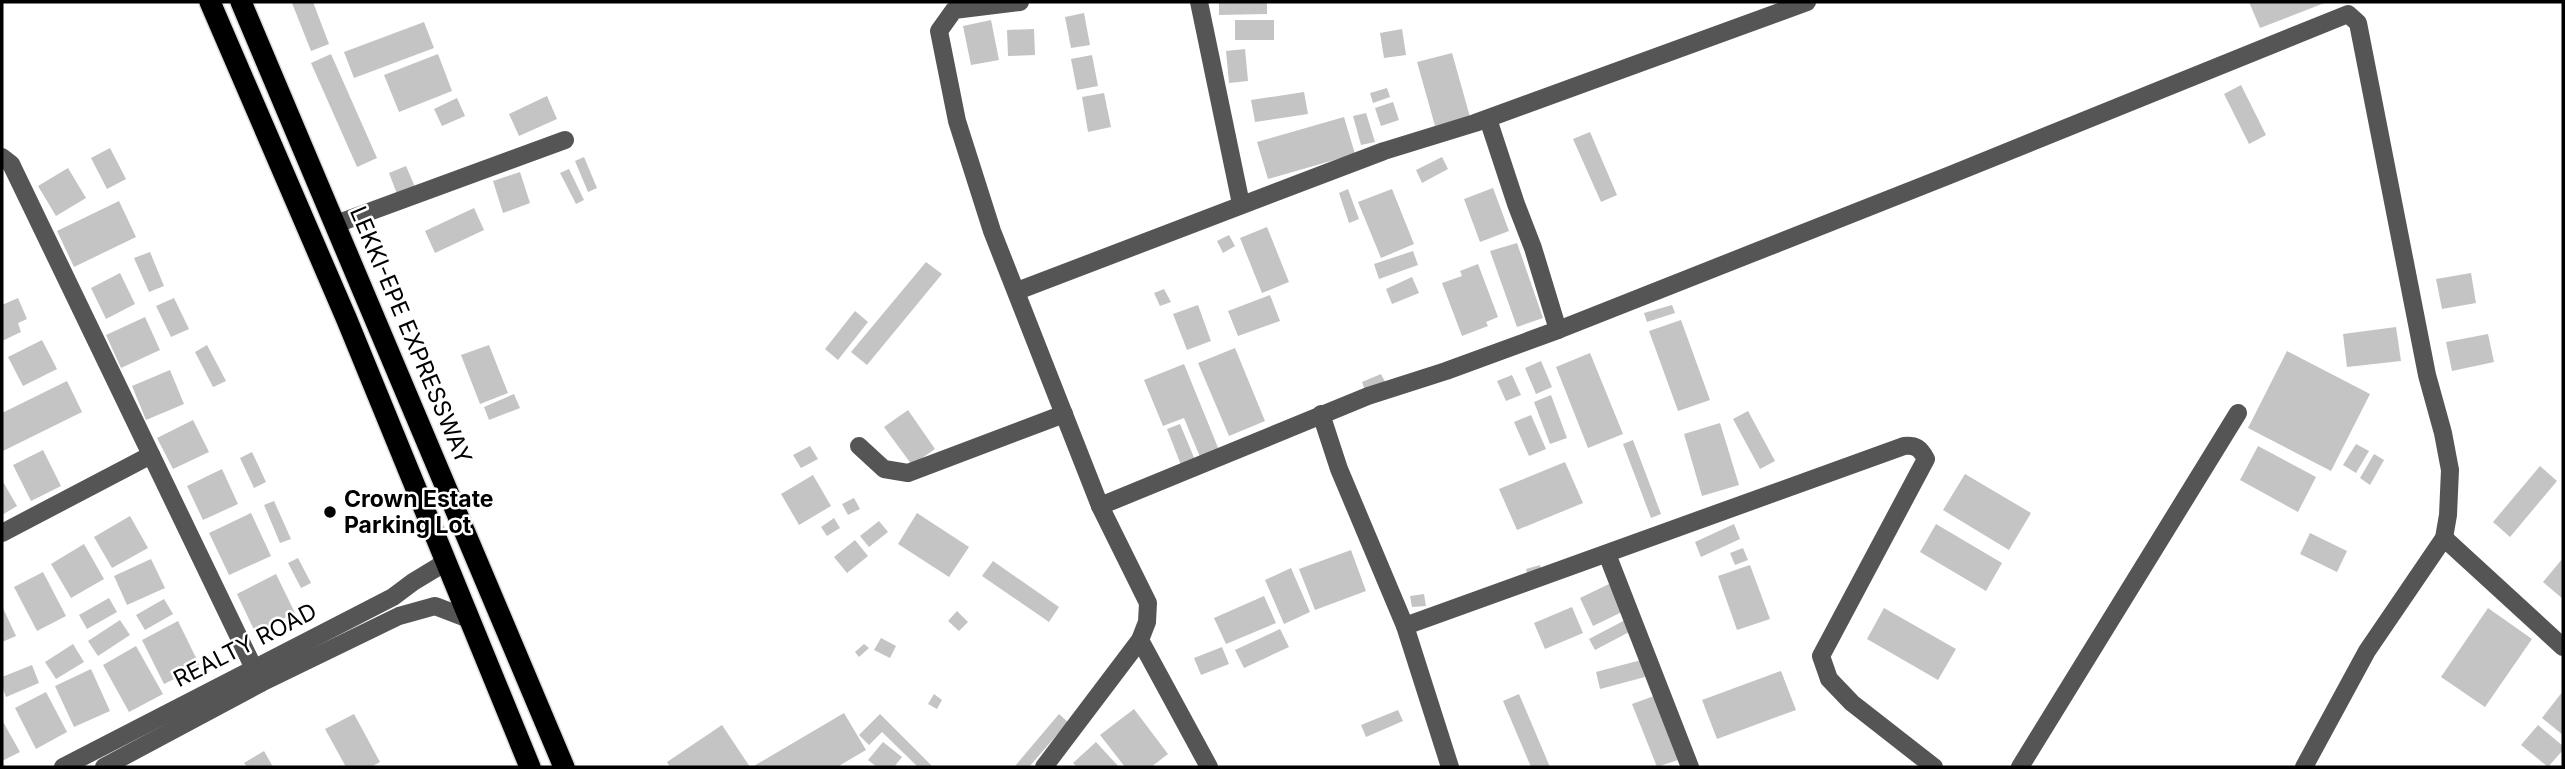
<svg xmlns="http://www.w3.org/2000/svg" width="2565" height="769" font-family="Inter,sans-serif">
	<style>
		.building { fill: #c4c4c4 }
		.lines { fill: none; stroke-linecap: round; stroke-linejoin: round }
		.highway-casing { stroke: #dbdbdb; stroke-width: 24 }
		.minor { stroke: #555; stroke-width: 18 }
		.highway { stroke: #000; stroke-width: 21 }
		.poi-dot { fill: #000; stroke: #fff; stroke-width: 2.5 }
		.labels { text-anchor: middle; stroke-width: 5; stroke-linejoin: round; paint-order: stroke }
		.street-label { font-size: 23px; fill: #000; stroke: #fff }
		.poi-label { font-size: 23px; font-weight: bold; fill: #000; stroke: #fff; text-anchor: start }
	</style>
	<rect width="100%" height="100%" fill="#fff"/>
	<!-- building -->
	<g class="building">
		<path d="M296,2H313L329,44L311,51L292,3Z"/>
		<path d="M1219,2H1267V14L1219,15Z"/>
		<path d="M2249,2H2327L2260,28Z"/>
		<path d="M1084,13L1090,45L1071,48L1065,17Z"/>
		<path d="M991,20L999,60L971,65L963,26Z"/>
		<rect x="1235" y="20" width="39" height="20"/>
		<path d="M424,22L434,48L354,78L344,52Z"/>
		<path d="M1034,29L1035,55L1008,56L1007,30Z"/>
		<path d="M1402,29L1406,55L1384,58L1380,33Z"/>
		<path d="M1245,49L1248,81L1229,83L1226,51Z"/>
		<path d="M1452,53L1470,117L1435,126L1417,62Z"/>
		<path d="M331,54L377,158L357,167L311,63Z"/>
		<path d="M438,54L452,91L399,112L384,75Z"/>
		<path d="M1092,55L1098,86L1077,90L1071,59Z"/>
		<path d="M2241,85L2266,135L2249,144L2224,94Z"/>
		<path d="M1387,88L1390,97L1373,103L1370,93Z"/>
		<path d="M1304,92L1308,114L1255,122L1251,100Z"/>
		<path d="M1104,93L1111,127L1088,132L1082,97Z"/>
		<path d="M547,96L557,119L519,136L509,114Z"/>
		<path d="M457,98L465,116L442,126L434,109Z"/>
		<path d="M1393,102L1399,120L1381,126L1375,108Z"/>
		<path d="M1366,113L1375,142L1361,145L1353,116Z"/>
		<path d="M1344,117L1355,154L1268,179L1257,142Z"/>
		<path d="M1590,132L1617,195L1601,202L1573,139Z"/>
		<path d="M110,148L126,179L107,189L91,158Z"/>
		<path d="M584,157L597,188L588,192L575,161Z"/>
		<path d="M1442,157L1448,169L1422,183L1416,170Z"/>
		<path d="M406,166L415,187L397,194L389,173Z"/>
		<path d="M68,168L86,198L56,216L38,186Z"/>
		<path d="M569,169L584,200L576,204L560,173Z"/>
		<path d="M520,172L530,203L503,213L493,181Z"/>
		<path d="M1493,188L1509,231L1480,242L1464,199Z"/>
		<path d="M1348,189L1359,219L1349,223L1339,193Z"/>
		<path d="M1392,189L1414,244L1381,258L1358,202Z"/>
		<path d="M119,201L136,237L74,267L57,231Z"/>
		<path d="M474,208L484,230L435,253L425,231Z"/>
		<path d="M1267,227L1289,282L1262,293L1240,238Z"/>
		<path d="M1229,235L1235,246L1223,253L1217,241Z"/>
		<path d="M1517,243L1543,318L1517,327L1490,251Z"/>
		<path d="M1413,251L1418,265L1379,279L1374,264Z"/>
		<path d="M150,252L164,286L149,292L134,258Z"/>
		<path d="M926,262L942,274L867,365L851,352Z"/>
		<path d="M1478,264L1498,317L1486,322L1488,326L1462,336L1442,283L1462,276L1460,271Z"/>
		<path d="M120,273L135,304L106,319L91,288Z"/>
		<path d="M2471,273L2476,303L2442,309L2436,279Z"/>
		<path d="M1412,277L1419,293L1392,304L1386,289Z"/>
		<path d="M1164,289L1171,302L1160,306L1154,293Z"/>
		<path d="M1270,295L1280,321L1238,336L1228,311Z"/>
		<path d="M18,298L27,319L18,323L21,332L2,341V305Z"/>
		<path d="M174,298L189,329L171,337L156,306Z"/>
		<path d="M1198,305L1211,341L1187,350L1173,314Z"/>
		<path d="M1672,305L1675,313L1647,322L1644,313Z"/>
		<path d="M855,311L868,322L838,360L825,349Z"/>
		<path d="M145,317L160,350L121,368L106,335Z"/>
		<path d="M1681,320L1710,400L1678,411L1649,331Z"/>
		<path d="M2396,327L2401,361L2347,367L2343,334Z"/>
		<path d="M2488,334L2494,362L2452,371L2446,342Z"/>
		<path d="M42,340L57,369L23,386L8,357Z"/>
		<path d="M207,345L226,381L213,387L195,352Z"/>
		<path d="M489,345L508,393L480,404L461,355Z"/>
		<path d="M1235,348L1265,421L1229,436L1198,363Z"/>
		<path d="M2287,351L2370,394L2331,471L2248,428Z"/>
		<path d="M1590,353L1623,434L1588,448L1556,367Z"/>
		<path d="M1541,361L1552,387L1536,394L1525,368Z"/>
		<path d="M1184,364L1219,450L1200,457L1184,418L1163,426L1144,380Z"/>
		<path d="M170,370L184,404L146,420L132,386Z"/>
		<path d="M1381,374L1386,384L1366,393L1362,382Z"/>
		<path d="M1512,375L1521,395L1506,401L1497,381Z"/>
		<path d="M67,381L82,412L3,451L2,413Z"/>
		<path d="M514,394L520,408L489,420L484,407Z"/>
		<path d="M1551,395L1567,438L1550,444L1534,402Z"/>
		<path d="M908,410L935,449L912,465L884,427Z"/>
		<path d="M1748,411L1775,461L1760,469L1733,419Z"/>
		<path d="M1531,415L1546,449L1529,456L1514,422Z"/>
		<path d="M193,420L209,452L173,469L157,438Z"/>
		<path d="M1720,423L1739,485L1702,496L1684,434Z"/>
		<path d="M1180,424L1195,460L1181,465L1167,429Z"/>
		<path d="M1633,440L1661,514L1651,518L1623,444Z"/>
		<path d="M2356,444L2369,451L2356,473L2343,465Z"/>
		<path d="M810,446L818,459L801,468L793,455Z"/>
		<path d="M2258,446L2316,477L2298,512L2240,480Z"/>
		<path d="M43,450L61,486L31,501L13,465Z"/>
		<path d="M252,452L266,482L254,488L240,458Z"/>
		<path d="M2374,454L2384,460L2370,485L2360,478Z"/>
		<path d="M1565,462L1583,503L1517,530L1499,489Z"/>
		<path d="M2540,466L2557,481L2510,537L2493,522Z"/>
		<path d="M222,469L238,504L203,520L187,486Z"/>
		<path d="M1965,474L2031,513L2009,550L1943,510Z"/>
		<path d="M813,475L831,506L799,525L781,494Z"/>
		<path d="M2,480L17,506L2,515Z"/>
		<path d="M854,498L860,509L848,515L842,504Z"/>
		<path d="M274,501L291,539L280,543L264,505Z"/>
		<path d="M251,513L271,556L229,575L209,533Z"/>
		<path d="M917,513L969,547L949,577L898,544Z"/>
		<path d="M130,516L148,548L112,568L94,537Z"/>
		<path d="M834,518L840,528L827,536L821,527Z"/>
		<path d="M879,521L888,532L869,547L860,536Z"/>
		<path d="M1734,524L1740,539L1701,557L1695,542Z"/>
		<path d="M1936,524L2002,563L1986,591L1920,552Z"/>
		<path d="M2310,533L2347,551L2337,572L2300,554Z"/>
		<path d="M855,540L868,556L847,573L834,557Z"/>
		<path d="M84,544L104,579L71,598L51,564Z"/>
		<path d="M1743,548L1748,560L1735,565L1730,553Z"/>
		<path d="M1351,550L1366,591L1315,610L1299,569Z"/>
		<path d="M298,558L311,583L301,588L288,563Z"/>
		<path d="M2563,558V599L2543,582Z"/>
		<path d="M151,559L165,588L127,605L114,576Z"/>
		<path d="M993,561L1059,607L1049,622L982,576Z"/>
		<path d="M1540,565L1542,573L1528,577L1526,569Z"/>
		<path d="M1750,565L1770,619L1737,630L1718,576Z"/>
		<path d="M1291,568L1310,612L1284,624L1265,580Z"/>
		<path d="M43,572L66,616L37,631L14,587Z"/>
		<path d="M276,574L295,613L255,632L237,594Z"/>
		<path d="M1609,584L1622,612L1593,626L1580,598Z"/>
		<path d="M1424,594L1426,606L1412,607L1410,596Z"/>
		<path d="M1264,596L1276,623L1226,644L1214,618Z"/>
		<path d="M109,598L117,612L87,629L79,615Z"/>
		<path d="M164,599L173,614L145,630L136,615Z"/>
		<path d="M2,606L16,636L2,642Z"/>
		<path d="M1572,607L1583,633L1545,649L1534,623Z"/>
		<path d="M1884,608L1956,649L1938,680L1867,639Z"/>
		<path d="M2488,608L2532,639L2485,707L2441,677Z"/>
		<path d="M957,611L968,622L959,631L948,621Z"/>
		<path d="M1627,619L1633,630L1595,650L1589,639Z"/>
		<path d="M120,620L130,635L98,656L88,641Z"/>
		<path d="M178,621L200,666L164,684L142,640Z"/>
		<path d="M1280,629L1289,647L1244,668L1235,650Z"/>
		<path d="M881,638L896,646L890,658L874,650Z"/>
		<path d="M73,644L84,662L56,679L45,662Z"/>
		<path d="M864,644L869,648L859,657L855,652Z"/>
		<path d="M136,646L163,694L129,712L103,665Z"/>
		<path d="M1222,647L1229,664L1201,675L1194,658Z"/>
		<path d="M1641,660L1645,677L1600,689L1596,672Z"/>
		<path d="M32,665L39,683L6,697L2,686V677Z"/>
		<path d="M91,669L110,711L74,727L55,686Z"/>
		<path d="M1781,671L1796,710L1717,739L1702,700Z"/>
		<path d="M2563,691V735L2542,718Z"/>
		<path d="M46,692L67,732L36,749L15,708Z"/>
		<path d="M934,694L942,700L937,709L928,704Z"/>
		<path d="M1519,694L1550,767H1531L1503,701Z"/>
		<path d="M1654,696L1678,760L1657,767L1632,704Z"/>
		<path d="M1134,709L1168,754L1151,767H1125L1100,735Z"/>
		<path d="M1398,710L1403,721L1366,737L1361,725Z"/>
		<path d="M844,713L866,750L837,767H752Z"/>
		<path d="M354,714L380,762L371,767H346L325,729Z"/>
		<path d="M880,714L933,767H918L882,732L869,745L859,735Z"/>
		<path d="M1059,714L1068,722L1029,767H1017L1015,766Z"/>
		<path d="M2,720L20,752L2,761Z"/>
		<path d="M722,725L750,767H670L667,762Z"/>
		<path d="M2538,725L2563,746V750L2548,767L2521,745Z"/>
		<path d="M883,742L902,757L894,767H877L868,760Z"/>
		<path d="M1096,742L1119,767H1077L1073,763Z"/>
		<path d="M264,751L273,767H247L244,763Z"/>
	</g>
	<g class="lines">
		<defs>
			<g id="highway">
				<path d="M210,2L347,320L530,767"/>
				<path d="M241,2L564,767"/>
			</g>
		</defs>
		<!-- highway casing -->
		<use href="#highway" class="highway-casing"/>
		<!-- minor -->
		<g class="minor">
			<path d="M1020,2L954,10L939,31L957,121L992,231L1100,506L1148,603L1147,622L1140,640L1044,767"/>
			<path d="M1199,2L1241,204"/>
			<path d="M2,157L11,164L261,683"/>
			<path d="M336,224L565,140"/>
			<path d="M1017,291L1384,151L1475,123L1807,2"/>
			<path d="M1558,330L1950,175L2348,14L2358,23L2427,375L2443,433L2450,470L2448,515L2444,538L2367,651L2304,767"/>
			<path d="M1321,414L1339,469L1405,626L1450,767"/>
			<path d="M859,446L884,469L908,473L1064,414"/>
			<path d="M1100,506L1368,396L1446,371L1558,330L1533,248L1516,204L1488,119"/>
			<path d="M2,533L151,455"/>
			<path d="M2444,538L2563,647"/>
			<path d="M1607,554L1690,767"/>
			<path d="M1405,626L1904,446C1916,445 1920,448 1926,459L1821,656L1829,679L1852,703L1934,767"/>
			<path d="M1140,640L1209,767"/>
			<path d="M63,767L393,597L413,582L446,562"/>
			<path d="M104,767L261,683L399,616L435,606L469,619"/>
			<path d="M2020,767L2238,413"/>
		</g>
		<!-- highway -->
		<use href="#highway" class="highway"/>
	</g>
	<!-- markers -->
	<circle class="poi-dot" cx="330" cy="512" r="7"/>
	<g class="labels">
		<!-- street labels -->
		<g class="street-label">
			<text transform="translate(411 335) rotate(67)" y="8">LEKKI-EPE EXPRESSWAY</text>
			<text transform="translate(245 645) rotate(-27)" y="8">REALTY ROAD</text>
		</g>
		<!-- poi labels -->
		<g class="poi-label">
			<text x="344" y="507">Crown Estate<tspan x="344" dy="26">Parking Lot</tspan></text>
		</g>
	</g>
	<!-- border -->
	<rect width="2565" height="769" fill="none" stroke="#000000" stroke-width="7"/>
</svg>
